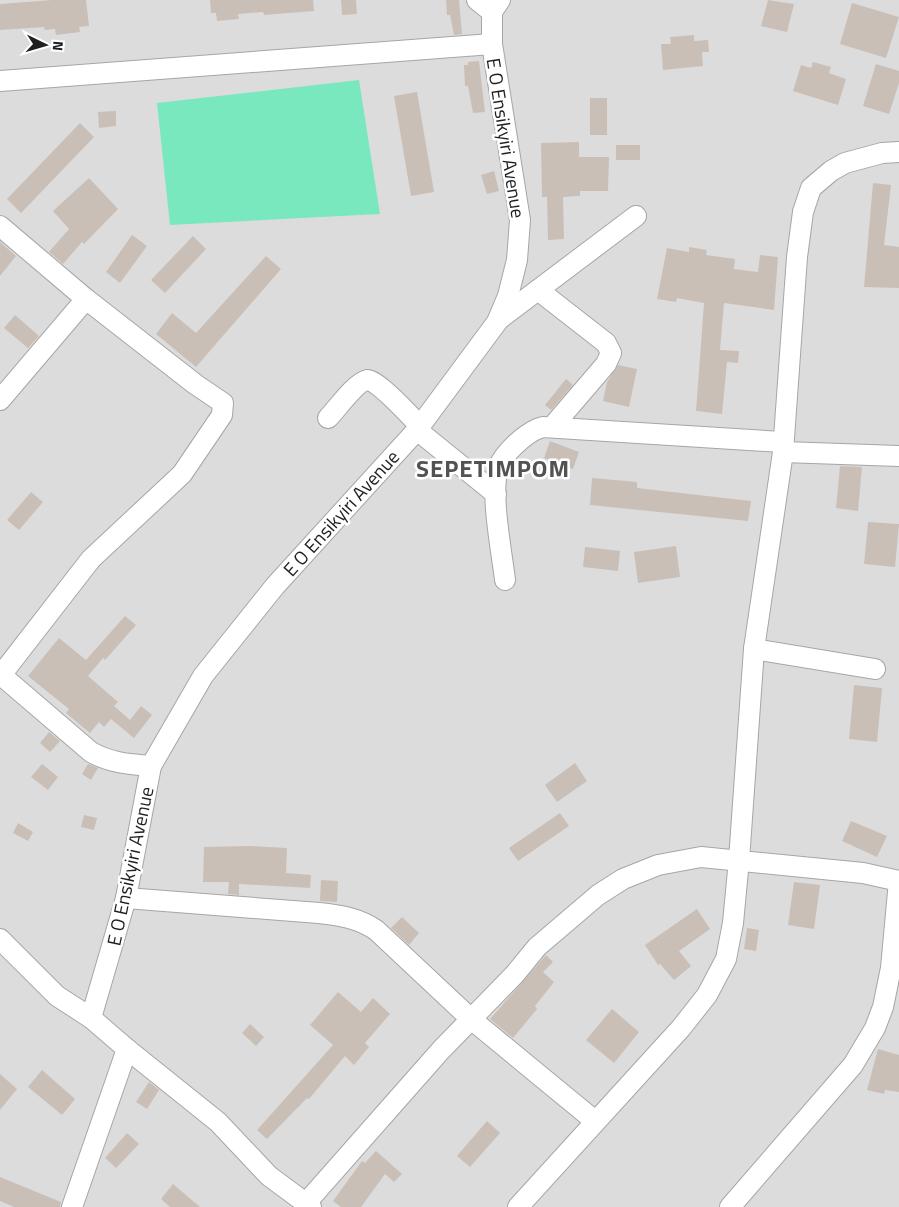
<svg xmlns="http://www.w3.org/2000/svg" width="899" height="1207" font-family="'Titillium Web',sans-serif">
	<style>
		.residential { fill: #dddcdc }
		.pitch { fill: #7ae8bf }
		.building { fill: #c9bfb7 }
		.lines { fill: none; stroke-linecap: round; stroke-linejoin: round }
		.minor-casing { stroke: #a6a6a6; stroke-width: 22 }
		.minor { stroke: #fff; stroke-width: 20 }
		.labels { text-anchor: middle; stroke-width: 5; stroke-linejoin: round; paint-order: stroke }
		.street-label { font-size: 19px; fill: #1f1f1f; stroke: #fff }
		.district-label { font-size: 24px; font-weight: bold; letter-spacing: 1px; fill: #525252; stroke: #fff }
	</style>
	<rect width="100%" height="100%" fill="#f1ede4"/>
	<!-- residential -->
	<rect class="residential" x="0" y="0" width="899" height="1207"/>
	<!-- pitch -->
	<path class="pitch" d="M359,80L380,214L170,225L157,103Z"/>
	<!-- building -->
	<g class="building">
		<path d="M52,0H86L89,26L79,27L80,32L56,35L55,29L45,30L44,27L0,30V4Z"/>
		<path d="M210,0H313L314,11L264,15L263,12L238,14L239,19L217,21L216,13H211Z"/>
		<path d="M341,0H356L357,14L342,15Z"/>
		<path d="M446,0H459L462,34L454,35L450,15H447Z"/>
		<path d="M768,0L794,4L787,32L761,26Z"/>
		<path d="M852,3L899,17L886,58L840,44Z"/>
		<path d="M694,35V41L708,40L709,52H702L703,66L663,70L661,44H671L670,37Z"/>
		<path d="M479,61L485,112L473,113L468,86H465L464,65H468V62Z"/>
		<path d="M813,62L831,67L829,73L846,79L838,105L793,91L801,65L811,68Z"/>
		<path d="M876,64L899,71V83L889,114L863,106Z"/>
		<path d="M417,92L434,192L411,196L394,96Z"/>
		<rect x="590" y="98" width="17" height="37"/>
		<path d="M116,111V126L99,128L98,112Z"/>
		<path d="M80,123L94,137L21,213L7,199Z"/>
		<path d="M579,142V157H609L608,191H580V196L563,197L564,239L548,240L547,197H542L541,143Z"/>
		<rect x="616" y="145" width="24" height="15"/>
		<path d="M494,171L499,191L487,194L481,175Z"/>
		<path d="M89,178L118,209L84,244L82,242L63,264L49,252L69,229L53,211Z"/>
		<path d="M873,183L891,185L884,245L899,247V288L864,287Z"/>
		<path d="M132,235L147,246L120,283L106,272Z"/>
		<path d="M193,236L206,249L165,293L151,280Z"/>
		<path d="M0,242L16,256L0,276Z"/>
		<path d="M689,247L707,250L706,255L735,259L734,269L758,272L760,255L778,257L774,310L724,303L720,350L739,351L738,363L727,362L722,414L696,411L704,303L677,298L676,302L657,299L667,248L689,252Z"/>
		<path d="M266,256L281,269L196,367L156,334L172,313L196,333Z"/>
		<path d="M15,315L39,336L28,348L4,328Z"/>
		<path d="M618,365L637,369L629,407L603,401L607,382Z"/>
		<path d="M566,379L573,385L551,410L545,405Z"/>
		<path d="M550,441L579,452L573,469L544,458Z"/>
		<path d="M840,466L862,467L858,511L836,508Z"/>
		<path d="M592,478L637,482V488L751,501L748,521L590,505Z"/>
		<path d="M31,492L43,502L19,530L7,520Z"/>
		<path d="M868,522L899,524L895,567L864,564Z"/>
		<path d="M676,546L680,577L638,583L634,552Z"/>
		<path d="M585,547L620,551L618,571L583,567Z"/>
		<path d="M125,616L136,625L105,660L103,658L88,676L118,702L114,706L130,720L141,706L152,715L134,738L111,719L104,727L99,722L90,733L66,713L69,709L28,676L59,638L86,660Z"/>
		<path d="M854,685L882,688L877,742L849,739Z"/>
		<path d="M49,732L60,741L50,752L40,743Z"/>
		<path d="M575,763L587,781L557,802L545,785Z"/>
		<path d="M42,764L58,777L48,790L31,777Z"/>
		<path d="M88,764L98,768L91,780L82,774Z"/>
		<path d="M560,813L569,826L518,861L509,848Z"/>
		<path d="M84,815L97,818L94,830L81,827Z"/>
		<path d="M851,821L887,836L877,857L842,841Z"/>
		<path d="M18,823L33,832L28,841L13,833Z"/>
		<path d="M249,846L287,848L286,873L311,875L310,888L239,884V895L228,894L229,882H203L204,847Z"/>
		<path d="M321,880L338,881L337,902L320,901Z"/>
		<path d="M794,882L820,885L814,929L788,925Z"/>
		<path d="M697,909L710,929L679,951L691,966L674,980L660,964L658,965L645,945Z"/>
		<path d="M402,917L419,933L409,945L391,928Z"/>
		<path d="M747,928L759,930L756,951L744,949Z"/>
		<path d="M546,955L553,962L543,972L554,982L535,1006L537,1009L513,1038L490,1019Z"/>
		<path d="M338,992L361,1012L373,998L390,1014L365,1043L369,1047L354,1065L345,1056L309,1099L307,1098L267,1139L257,1130L333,1045L310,1025Z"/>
		<path d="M612,1009L639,1032L614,1063L586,1040Z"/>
		<path d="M250,1024L264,1037L256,1046L242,1033Z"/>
		<path d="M878,1049L899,1055V1092L885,1090L884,1094L867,1090Z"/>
		<path d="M42,1070L75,1099L62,1115L28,1087Z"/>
		<path d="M0,1074L17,1089L0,1110Z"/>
		<path d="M149,1082L159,1090L147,1109L136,1102Z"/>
		<path d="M487,1121L500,1133L470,1167L457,1156Z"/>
		<path d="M127,1133L139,1144L116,1168L105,1158Z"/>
		<path d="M376,1151L402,1174L394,1182L385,1174L361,1207H341L333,1201L362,1161L365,1163Z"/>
		<path d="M0,1177L61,1202L60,1207H14L0,1201Z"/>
		<path d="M173,1184L200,1207H170L161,1199Z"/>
	</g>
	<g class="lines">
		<defs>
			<g id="minor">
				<path d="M477,0L492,12"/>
				<path d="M0,81L492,44"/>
				<path d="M0,226L86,299L195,384L223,403L222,415L182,474L91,559L1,675"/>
				<path d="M538,290L606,343L611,353L606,364L552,427"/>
				<path d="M498,320L636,216"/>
				<path d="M0,400L86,299"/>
				<path d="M328,418C336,410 356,382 367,380C377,379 412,418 420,426"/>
				<path d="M417,430L496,494"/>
				<path d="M783,452L899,456"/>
				<path d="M505,580C502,553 489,489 499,466C505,452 524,435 537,429L543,427L782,442"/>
				<path d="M754,649L875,669"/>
				<path d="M0,674L91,752C110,763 129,764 151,766"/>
				<path d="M126,898L319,913C339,915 358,918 376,930L471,1019L595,1121"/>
				<path d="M0,939L57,996L91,1018L127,1049L72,1207"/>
				<path d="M91,1018L126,898L151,766L203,676L275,586L417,430L497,322L508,296L517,260L520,220L492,44V12L500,0"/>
				<path d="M127,1049L218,1122L269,1176L311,1207"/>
				<path d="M306,1203L441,1050L515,974L537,947L598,895L623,879L658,865L701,857L863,873L899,881"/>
				<path d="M518,1207L681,1028L707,995L726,959L733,923L739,860L754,649L783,452L797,257L803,212L811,188L831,171L845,163L882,153L899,152"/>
				<path d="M730,1207L853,1065L875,1028L883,1007L891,968L899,881"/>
			</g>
		</defs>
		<!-- minor casing -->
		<use href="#minor" class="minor-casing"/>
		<!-- minor -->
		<use href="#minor" class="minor"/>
	</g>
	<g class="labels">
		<!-- street labels -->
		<g class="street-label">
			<text transform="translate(506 138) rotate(81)" y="7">E O Ensikyiri Avenue</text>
			<text transform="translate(341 513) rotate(-48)" y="7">E O Ensikyiri Avenue</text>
			<text transform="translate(130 866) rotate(-78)" y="7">E O Ensikyiri Avenue</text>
		</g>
		<!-- district labels -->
		<g class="district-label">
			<text x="493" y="477">SEPETIMPOM</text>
		</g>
	</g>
	<!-- north arrow -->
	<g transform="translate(45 45) rotate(95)" stroke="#ffffff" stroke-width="4" paint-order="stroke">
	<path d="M0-4L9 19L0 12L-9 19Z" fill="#1f1f1f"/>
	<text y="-8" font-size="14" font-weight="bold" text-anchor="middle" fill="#1f1f1f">N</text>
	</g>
</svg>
